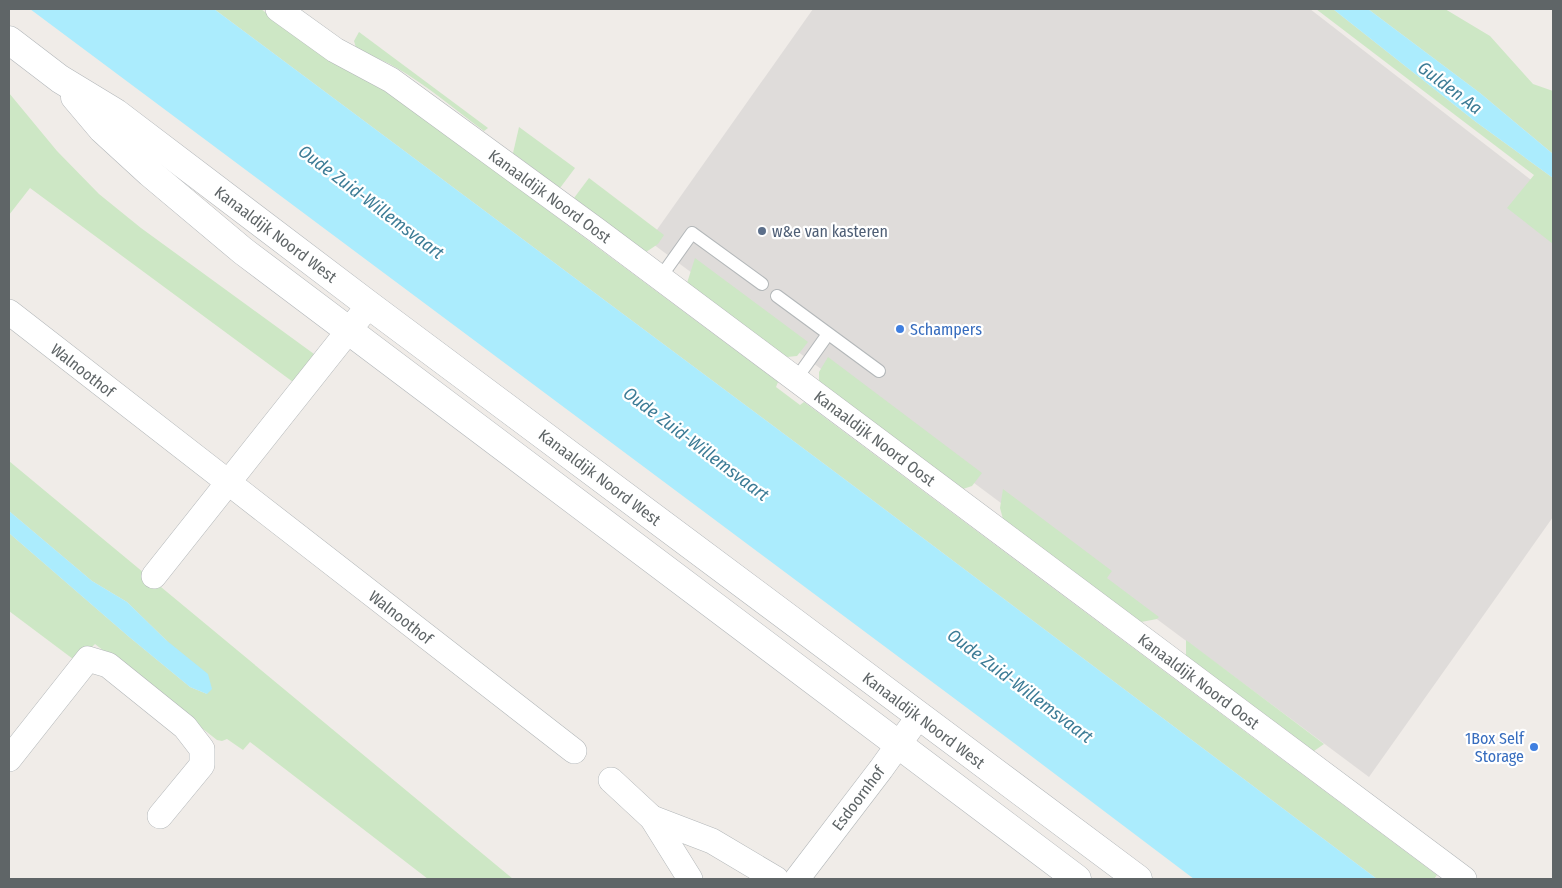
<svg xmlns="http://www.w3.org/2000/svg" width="1562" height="888" font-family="'Fira Sans Condensed',sans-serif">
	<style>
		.industrial { fill: #dfdcda }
		.green { fill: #cde7c5 }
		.water { fill: #abecfd }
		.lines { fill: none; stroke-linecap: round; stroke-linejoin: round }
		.service-casing { stroke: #b3b7b9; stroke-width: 14 }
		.minor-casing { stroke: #b3b7b9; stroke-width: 26 }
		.secondary-casing { stroke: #b2b6b9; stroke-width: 29 }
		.service { stroke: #fff; stroke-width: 12 }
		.minor { stroke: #fff; stroke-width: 25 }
		.secondary { stroke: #fff; stroke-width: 28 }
		.service-dot { fill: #5c6f8a; stroke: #fff; stroke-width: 2 }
		.shop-dot { fill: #3f7fe0; stroke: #fff; stroke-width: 2 }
		.labels { text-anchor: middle; stroke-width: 4.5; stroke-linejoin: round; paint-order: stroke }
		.street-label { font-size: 16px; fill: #5f6567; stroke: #fff }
		.service-label { font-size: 16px; fill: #4e5e75; stroke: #fff; text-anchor: start }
		.shop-label { font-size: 16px; fill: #366cbe; stroke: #fff; text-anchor: start }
		.water-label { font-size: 18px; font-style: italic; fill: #3d7c96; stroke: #fff }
	</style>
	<rect width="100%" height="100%" fill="#f0ece8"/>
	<!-- industrial -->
	<path class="industrial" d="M813,9H1310L1553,197V517L1369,777L649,241Z"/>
	<!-- green -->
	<g class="green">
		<path d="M214,9H261L330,61L393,95L778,382L776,387L800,405L804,402L1437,875L1434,879H1377L831,469Z"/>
		<path d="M1316,9H1333L1476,122L1553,178V244L1507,208L1534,175Z"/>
		<path d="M1368,9H1445L1490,36L1533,84L1553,91V154L1480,93Z"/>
		<path d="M359,32L488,128L484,131C447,104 401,62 357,51L354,41Z"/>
		<path d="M9,93L57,151L99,194L141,228L314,354L293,382L30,188L9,215Z"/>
		<path d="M519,127L575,168L560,188L513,153Z"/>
		<path d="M589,178L664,235L658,244L646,252L574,198Z"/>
		<path d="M695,258L808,342L797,356L787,357L687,283Z"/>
		<path d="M828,357L982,473L972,486L963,489L819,382V372Z"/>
		<path d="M9,461L513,879H428L250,742L243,750L227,739L222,741L217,740L95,644L77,662L9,611V533L128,636L190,687L207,694L166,640L127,602L92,581L9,511Z"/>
		<path d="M1003,489L1112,571L1107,578L1159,617L1157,619L1141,622L1003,519L1000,508Z"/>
		<path d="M1186,640L1324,744L1314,751L1186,656Z"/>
	</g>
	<!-- water -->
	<g class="water">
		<path d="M30,9H214L831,469L1377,879H1194L1002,734Z"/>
		<path d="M1333,9H1368L1480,93L1553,154V178L1476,122Z"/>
		<path d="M9,511L92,581L127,602L166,640L208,674L212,689L207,694L190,687L128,636L9,533Z"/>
	</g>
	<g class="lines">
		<defs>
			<g id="service">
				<path d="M660,278L692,233L762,284"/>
				<path d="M777,296L879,371"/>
				<path d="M796,379L828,334"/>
			</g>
			<g id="minor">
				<path d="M278,9L335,50L391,80L595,229L1464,879"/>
				<path d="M9,312L574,751"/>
				<path d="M154,576L369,305"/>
				<path d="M9,759L88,659L108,665L185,727L202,749V765L160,816"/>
				<path d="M611,780L652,818L690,879"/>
				<path d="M652,818L712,841L776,879"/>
				<path d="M797,879L881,769L919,716"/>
			</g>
			<g id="secondary">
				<path d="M9,40L60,79L116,113L369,305L1138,879"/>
				<path d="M75,97L102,129L150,173L243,251L1077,879"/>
			</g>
		</defs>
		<!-- service casing -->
		<use href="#service" class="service-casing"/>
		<!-- minor casing -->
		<use href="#minor" class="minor-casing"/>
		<!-- secondary casing -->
		<use href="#secondary" class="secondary-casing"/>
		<!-- service -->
		<use href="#service" class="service"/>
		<!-- minor -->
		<use href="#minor" class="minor"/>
		<!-- secondary -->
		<use href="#secondary" class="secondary"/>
	</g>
	<!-- markers -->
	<circle class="service-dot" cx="762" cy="231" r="5"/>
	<g class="shop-dot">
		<circle cx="900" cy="329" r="5"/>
		<circle cx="1534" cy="747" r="5"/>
	</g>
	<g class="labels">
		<!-- street labels -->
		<g class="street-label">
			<text transform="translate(550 196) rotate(36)" y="6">Kanaaldijk Noord Oost</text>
			<text transform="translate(276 234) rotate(37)" y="6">Kanaaldijk Noord West</text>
			<text transform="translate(83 370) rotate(38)" y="6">Walnoothof</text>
			<text transform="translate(875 438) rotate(37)" y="6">Kanaaldijk Noord Oost</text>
			<text transform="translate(600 477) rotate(37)" y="6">Kanaaldijk Noord West</text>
			<text transform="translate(401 617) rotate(38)" y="6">Walnoothof</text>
			<text transform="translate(1199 681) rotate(37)" y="6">Kanaaldijk Noord Oost</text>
			<text transform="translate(924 720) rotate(37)" y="6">Kanaaldijk Noord West</text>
			<text transform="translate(858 798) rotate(-53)" y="6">Esdoornhof</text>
		</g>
		<!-- service labels -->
		<g class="service-label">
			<text x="772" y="237">w&amp;e van kasteren</text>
		</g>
		<!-- shop labels -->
		<g class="shop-label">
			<text x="910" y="335">Schampers</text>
			<text x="1524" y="744" text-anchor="end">1Box Self<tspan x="1524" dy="18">Storage</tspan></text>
		</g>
		<!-- water labels -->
		<g class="water-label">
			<text transform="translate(1450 88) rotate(37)" y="6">Gulden Aa</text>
			<text transform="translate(371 202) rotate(37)" y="6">Oude Zuid-Willemsvaart</text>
			<text transform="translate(696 444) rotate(37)" y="6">Oude Zuid-Willemsvaart</text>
			<text transform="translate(1020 686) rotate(37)" y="6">Oude Zuid-Willemsvaart</text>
		</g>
	</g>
	<!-- border -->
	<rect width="1562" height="888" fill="none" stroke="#5f6567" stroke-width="20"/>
</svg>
